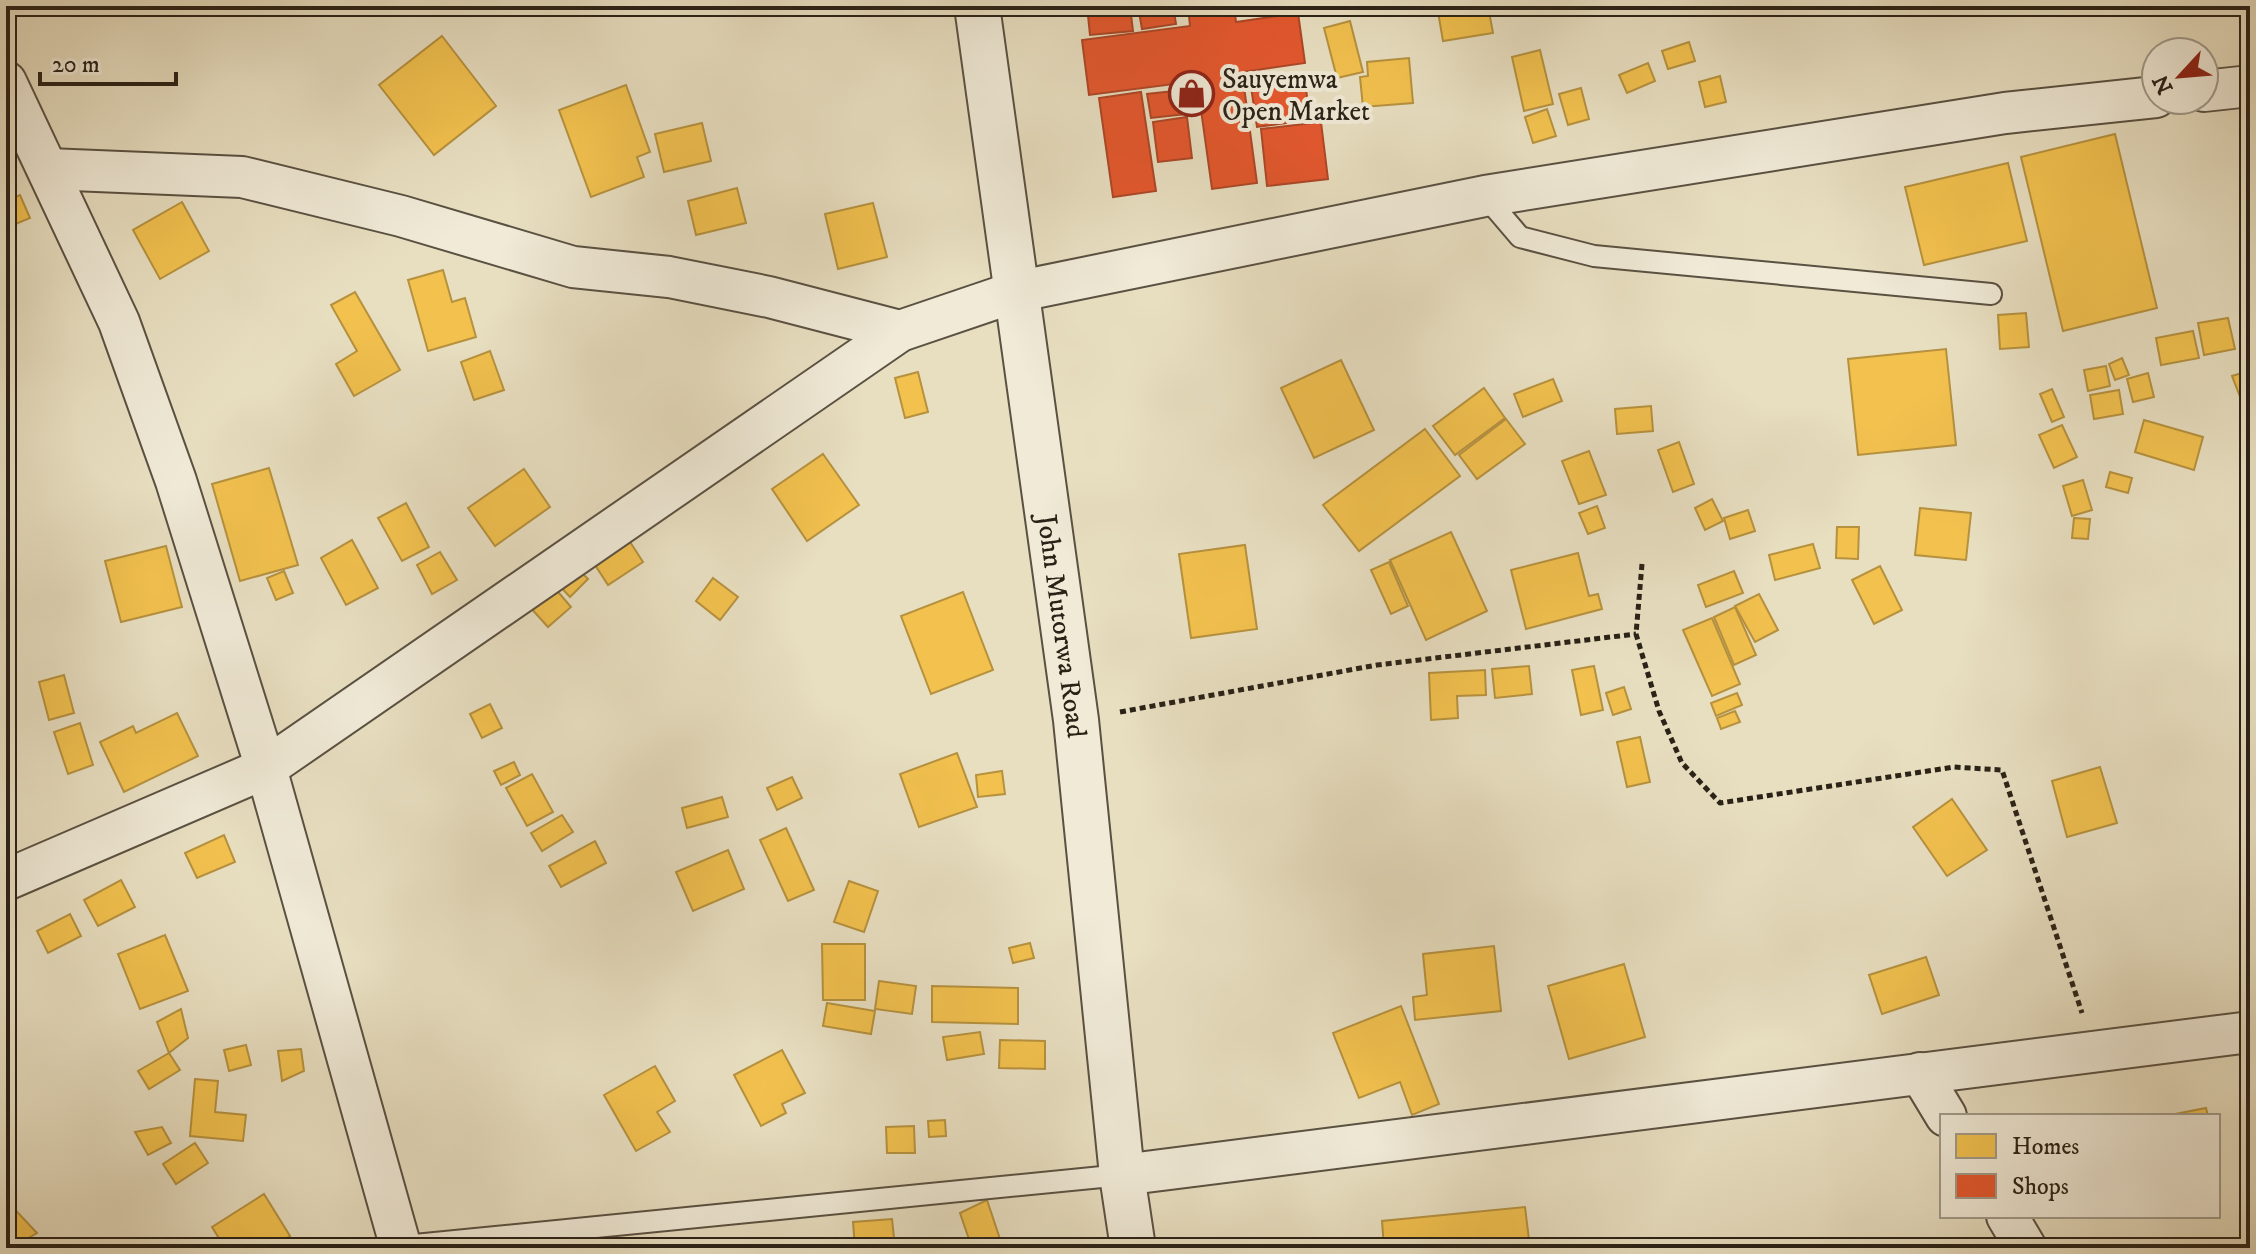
<svg xmlns="http://www.w3.org/2000/svg" width="2256" height="1254" font-family="'IM FELL DW Pica',serif">
	<style>
		.homes { fill: #f2c14e; stroke: #b6913e; stroke-width: 2 }
		.shops { fill: #e4572e; stroke: #ac4727; stroke-width: 2 }
		.lines { fill: none; stroke-linecap: round; stroke-linejoin: round }
		.service-casing { stroke: #5a5142; stroke-width: 24 }
		.minor-casing { stroke: #5a5142; stroke-width: 44 }
		.tertiary-casing { stroke: #5a5142; stroke-width: 48 }
		.path { stroke: #2a2217; stroke-width: 5; stroke-dasharray: 6 4; stroke-linecap: butt }
		.service { stroke: #f0ead7; stroke-width: 20 }
		.minor { stroke: #f0ead7; stroke-width: 40 }
		.tertiary { stroke: #f0ead7; stroke-width: 44 }
		.labels { text-anchor: middle; stroke-width: 8; stroke-linejoin: round; paint-order: stroke }
		.poi-label { font-size: 28px; fill: #2a2217; stroke: #f0ead7; text-anchor: start }
		.street-label { font-size: 28px; fill: #2a2217; stroke: #f0ead7 }
	</style>
	<rect width="100%" height="100%" fill="#e8dfc1"/>
	<filter id="stains"><feTurbulence type="fractalNoise" baseFrequency=".0025" numOctaves="4"/><feColorMatrix values="0 0 0 0 .2 0 0 0 0 .09 0 0 0 0 .02 0 0 0 .5 -.17"/></filter>
	<radialGradient id="worn" r=".72"><stop offset=".6" stop-color="#630" stop-opacity="0"/><stop offset="1" stop-color="#630" stop-opacity=".3"/></radialGradient>
	<!-- homes -->
	<g class="homes">
		<path d="M1437,6H1488L1493,33L1443,41Z"/>
		<path d="M1350,21L1363,72L1337,78L1324,28Z"/>
		<path d="M442,36L496,106L434,155L379,85Z"/>
		<path d="M1689,42L1695,61L1668,69L1662,51Z"/>
		<path d="M1540,50L1553,104L1524,111L1512,57Z"/>
		<path d="M1409,58L1413,103L1363,107L1360,77L1368,76L1367,62Z"/>
		<path d="M1648,63L1655,81L1627,93L1619,75Z"/>
		<path d="M1720,76L1726,102L1705,107L1699,82Z"/>
		<path d="M626,85L650,152L637,157L644,177L591,197L559,110Z"/>
		<path d="M1581,88L1589,119L1568,125L1559,94Z"/>
		<path d="M1547,109L1556,136L1533,143L1525,117Z"/>
		<path d="M702,123L711,161L664,172L655,134Z"/>
		<path d="M2115,134L2157,308L2063,331L2021,157Z"/>
		<path d="M2008,163L2027,241L1924,265L1905,187Z"/>
		<path d="M737,188L746,223L696,235L688,201Z"/>
		<path d="M20,195L30,218L6,228V201Z"/>
		<path d="M182,202L209,251L160,279L133,230Z"/>
		<path d="M873,203L887,257L838,269L825,214Z"/>
		<path d="M443,270L452,302L465,298L476,337L428,351L408,280Z"/>
		<path d="M355,292L400,370L354,396L336,364L357,351L331,305Z"/>
		<path d="M2026,313L2029,347L2000,349L1998,315Z"/>
		<path d="M2228,318L2235,349L2204,355L2198,323Z"/>
		<path d="M2193,331L2199,358L2161,365L2156,338Z"/>
		<path d="M1946,349L1956,445L1858,455L1848,359Z"/>
		<path d="M490,351L504,390L474,400L461,362Z"/>
		<path d="M2122,358L2129,375L2115,380L2109,364Z"/>
		<path d="M1341,360L1374,430L1314,458L1281,388Z"/>
		<path d="M2106,366L2110,386L2088,391L2084,370Z"/>
		<path d="M2248,371L2250,405L2244,407L2232,376Z"/>
		<path d="M918,372L928,412L905,418L895,378Z"/>
		<path d="M2148,373L2154,397L2133,402L2127,379Z"/>
		<path d="M1553,379L1562,401L1523,417L1514,394Z"/>
		<path d="M1484,388L1505,418L1455,455L1433,426Z"/>
		<path d="M2052,389L2064,417L2052,422L2040,394Z"/>
		<path d="M2119,390L2123,414L2094,419L2090,395Z"/>
		<path d="M1651,406L1653,431L1617,434L1615,409Z"/>
		<path d="M1506,419L1525,444L1477,479L1459,455Z"/>
		<path d="M2144,420L2203,437L2194,470L2135,452Z"/>
		<path d="M2062,425L2077,457L2054,468L2039,435Z"/>
		<path d="M1425,429L1460,476L1359,551L1323,505Z"/>
		<path d="M1679,442L1694,484L1673,492L1658,450Z"/>
		<path d="M1589,451L1606,495L1579,504L1562,461Z"/>
		<path d="M823,454L859,505L807,541L772,489Z"/>
		<path d="M269,468L298,565L240,581L212,484Z"/>
		<path d="M524,469L550,507L495,546L468,508Z"/>
		<path d="M2110,472L2132,478L2128,493L2106,487Z"/>
		<path d="M2083,480L2092,510L2072,516L2063,486Z"/>
		<path d="M1712,499L1723,521L1705,530L1695,508Z"/>
		<path d="M406,503L429,547L402,561L378,518Z"/>
		<path d="M1597,506L1605,528L1588,534L1579,513Z"/>
		<path d="M1920,508L1971,513L1966,560L1915,555Z"/>
		<path d="M1748,510L1755,531L1730,539L1724,518Z"/>
		<path d="M2074,518L2090,519L2088,539L2072,538Z"/>
		<path d="M1837,527H1859L1858,559L1836,558Z"/>
		<path d="M621,528L643,562L608,585L586,551Z"/>
		<path d="M1451,532L1487,611L1426,640L1390,560Z"/>
		<path d="M352,540L378,588L346,605L321,558Z"/>
		<path d="M1813,544L1820,568L1775,580L1769,555Z"/>
		<path d="M1245,545L1257,629L1191,638L1179,554Z"/>
		<path d="M166,546L182,607L121,622L105,561Z"/>
		<path d="M440,552L457,580L432,594L417,565Z"/>
		<path d="M1578,553L1589,596L1598,594L1602,609L1526,629L1511,570Z"/>
		<path d="M1389,562L1408,606L1391,614L1371,570Z"/>
		<path d="M574,565L588,579L570,597L556,582Z"/>
		<path d="M1880,566L1902,610L1874,624L1852,580Z"/>
		<path d="M284,571L293,593L276,600L267,578Z"/>
		<path d="M1734,571L1743,593L1706,607L1698,585Z"/>
		<path d="M713,578L738,597L720,620L696,601Z"/>
		<path d="M553,586L571,607L548,627L529,606Z"/>
		<path d="M963,592L993,670L931,694L901,616Z"/>
		<path d="M1759,594L1778,630L1755,642L1735,606Z"/>
		<path d="M1735,607L1756,655L1734,665L1714,617Z"/>
		<path d="M1712,618L1740,684L1712,696L1683,630Z"/>
		<path d="M1529,666L1532,694L1495,698L1492,669Z"/>
		<path d="M1594,666L1603,710L1581,715L1572,670Z"/>
		<path d="M1485,670L1486,695L1457,696L1458,718L1431,720L1429,673Z"/>
		<path d="M64,675L74,713L49,720L39,682Z"/>
		<path d="M1624,687L1631,709L1613,715L1606,693Z"/>
		<path d="M1737,693L1742,705L1716,716L1711,703Z"/>
		<path d="M490,704L502,728L482,738L470,714Z"/>
		<path d="M1735,711L1740,722L1721,729L1717,718Z"/>
		<path d="M177,713L198,756L124,792L100,742L133,726L136,733Z"/>
		<path d="M80,723L93,765L68,774L54,732Z"/>
		<path d="M1640,737L1650,782L1627,787L1617,742Z"/>
		<path d="M957,753L977,807L919,827L900,774Z"/>
		<path d="M514,762L520,775L501,785L494,771Z"/>
		<path d="M2100,767L2117,823L2067,837L2052,781Z"/>
		<path d="M1002,771L1005,794L978,797L976,775Z"/>
		<path d="M532,774L553,812L527,826L506,788Z"/>
		<path d="M792,777L802,798L777,810L767,788Z"/>
		<path d="M722,797L728,817L687,828L682,808Z"/>
		<path d="M1952,799L1987,850L1947,876L1913,827Z"/>
		<path d="M562,815L573,832L542,851L531,833Z"/>
		<path d="M786,828L814,890L788,901L760,840Z"/>
		<path d="M224,835L235,862L197,878L185,853Z"/>
		<path d="M595,841L606,863L561,887L549,866Z"/>
		<path d="M728,850L744,889L693,911L676,872Z"/>
		<path d="M121,880L135,907L98,926L84,900Z"/>
		<path d="M849,881L878,891L864,932L834,922Z"/>
		<path d="M70,914L81,936L48,953L37,931Z"/>
		<path d="M165,935L188,991L140,1009L118,954Z"/>
		<path d="M1030,943L1034,958L1013,963L1009,948Z"/>
		<path d="M822,944H865V1000H823Z"/>
		<path d="M1494,946L1501,1011L1415,1020L1413,997L1427,995L1423,954Z"/>
		<path d="M1926,957L1939,995L1882,1014L1869,975Z"/>
		<path d="M1624,964L1645,1037L1569,1059L1548,986Z"/>
		<path d="M879,981L916,986L912,1014L875,1009Z"/>
		<path d="M932,986L1018,988V1024L932,1022Z"/>
		<path d="M827,1003L875,1011L871,1034L823,1026Z"/>
		<path d="M1401,1006L1439,1104L1412,1115L1400,1082L1359,1098L1333,1033Z"/>
		<path d="M181,1009L188,1038L169,1053L157,1022Z"/>
		<path d="M980,1032L984,1054L947,1060L943,1037Z"/>
		<path d="M1000,1040L1045,1041V1069L999,1068Z"/>
		<path d="M246,1045L251,1065L229,1071L224,1050Z"/>
		<path d="M301,1049L304,1071L282,1081L278,1051Z"/>
		<path d="M782,1050L805,1093L782,1104L786,1113L761,1126L734,1075Z"/>
		<path d="M169,1053L180,1070L149,1089L138,1071Z"/>
		<path d="M655,1066L675,1101L657,1112L670,1132L636,1151L604,1095Z"/>
		<path d="M195,1079L218,1081L215,1112L246,1115L243,1141L190,1136Z"/>
		<path d="M2206,1108L2208,1116H2165Z"/>
		<path d="M945,1120L946,1136L929,1137L928,1121Z"/>
		<path d="M914,1126L915,1153H887L886,1127Z"/>
		<path d="M162,1127L171,1143L148,1155L135,1132Z"/>
		<path d="M195,1143L208,1163L176,1184L163,1164Z"/>
		<path d="M264,1194L290,1236L270,1248H225L212,1227Z"/>
		<path d="M6,1200L37,1233L13,1247L6,1239Z"/>
		<path d="M987,1200L1003,1248H972L960,1213Z"/>
		<path d="M1525,1207L1530,1248H1384L1382,1221Z"/>
		<path d="M892,1219L895,1247L855,1248L853,1222Z"/>
		<path d="M613,1229L618,1248H574L572,1238Z"/>
	</g>
	<!-- shops -->
	<g class="shops">
		<path d="M1087,6H1130L1133,31L1090,35Z"/>
		<path d="M1138,6H1173L1176,24L1142,29Z"/>
		<path d="M1188,6H1234L1236,22L1298,13L1305,63L1242,72L1257,183L1212,189L1197,81L1089,95L1082,40L1190,26Z"/>
		<path d="M1304,73L1310,120L1257,127L1250,80Z"/>
		<path d="M1183,90L1186,114L1151,118L1147,94Z"/>
		<path d="M1141,92L1156,191L1113,197L1099,98Z"/>
		<path d="M1187,117L1192,158L1158,162L1153,122Z"/>
		<path d="M1321,122L1328,179L1267,186L1261,129Z"/>
	</g>
	<g class="lines">
		<defs>
			<g id="service">
				<path d="M1485,196L1520,237L1594,256L1991,294"/>
				<path d="M394,1247L1122,1175"/>
			</g>
			<g id="minor">
				<path d="M6,82L119,322L176,481L266,768L401,1248"/>
				<path d="M2204,91L2250,86"/>
				<path d="M48,169L242,177L401,216L573,267L669,277L769,297L900,331"/>
				<path d="M6,880L266,768L900,331L1015,292L1485,196L2005,113L2156,97"/>
				<path d="M1920,1073L1946,1116"/>
				<path d="M1122,1175L2250,1032"/>
				<path d="M2007,1216L2026,1248"/>
			</g>
			<g id="tertiary">
				<path id="s1" d="M977,6L1076,720L1122,1175L1133,1248"/>
			</g>
		</defs>
		<!-- service casing -->
		<use href="#service" class="service-casing"/>
		<!-- minor casing -->
		<use href="#minor" class="minor-casing"/>
		<!-- tertiary casing -->
		<use href="#tertiary" class="tertiary-casing"/>
		<!-- path -->
		<g class="path">
			<path d="M1642,564L1636,634L1659,711L1682,763L1720,803L1954,767L2002,770L2082,1013"/>
			<path d="M1120,712L1377,665L1636,634"/>
		</g>
		<!-- service -->
		<use href="#service" class="service"/>
		<!-- minor -->
		<use href="#minor" class="minor"/>
		<!-- tertiary -->
		<use href="#tertiary" class="tertiary"/>
	</g>
	<!-- icons -->
	<defs>
		<symbol id="shop-ring" viewBox="-11 -11 22 22"><circle r="9.5" fill="#f0ead7" stroke="#8f2418" stroke-width="1.5"/><path d="M-5-2.5h2.3a2.7 3.5 0 0 1 5.4 0H5L5.5 6h-11ZM-1.5-2.5h3a1.5 2.3 0 0 0-3 0Z" fill="#8f2418"/></symbol>
	</defs>
	<g fill-rule="evenodd">
		<use href="#shop-ring" x="1166" y="68" width="51" height="51"/>
	</g>
	<g class="labels">
		<!-- poi labels -->
		<g class="poi-label">
			<text x="1222" y="88">Sauyemwa<tspan x="1222" dy="32">Open Market</tspan></text>
		</g>
		<!-- street labels -->
		<g class="street-label">
			<text dy="10" stroke="none"><textPath href="#s1" startOffset="626">John Mutorwa Road</textPath></text>
		</g>
	</g>
	<!-- margin -->
	<rect width="2256" height="1254" fill="none" stroke="#e8dfc1" stroke-width="32"/>
	<rect x="8" y="8" width="2240" height="1238" fill="none" stroke="#2a2217" stroke-width="4"/>
	<rect x="16" y="16" width="2224" height="1222" fill="none" stroke="#2a2217" stroke-width="2"/>
	<!-- legend -->
	<rect x="1940" y="1114" width="280" height="104" fill="#f0ead7" stroke="#a19a8a" stroke-width="2"/>
	<rect x="1956" y="1134" width="40" height="24" fill="#f2c14e" stroke="#a19a8a" stroke-width="2"/>
	<text x="2012" y="1154" font-size="24" fill="#2a2217">Homes</text>
	<rect x="1956" y="1174" width="40" height="24" fill="#e4572e" stroke="#a19a8a" stroke-width="2"/>
	<text x="2012" y="1194" font-size="24" fill="#2a2217">Shops</text>
	<!-- north arrow -->
	<g transform="translate(2180 76) rotate(244)"><circle r="38" fill="#f0ead7" stroke="#a19a8a" stroke-width="2"/>
	<path d="M0-6L14 30L0 20L-14 30Z" fill="#8f2418"/>
	<text y="-12" font-size="22" font-weight="bold" text-anchor="middle" fill="#2a2217">N</text>
	</g>
	<!-- scale -->
	<path d="M40 72v12h136v-12" fill="none" stroke="#2a2217" stroke-width="4"/>
	<text x="52" y="72" font-size="24" fill="#2a2217" stroke="#f0ead7" stroke-width="6" paint-order="stroke">20 m</text>
	<rect width="100%" height="100%" filter="url(#stains)"/>
	<rect width="100%" height="100%" fill="url(#worn)"/>
</svg>
